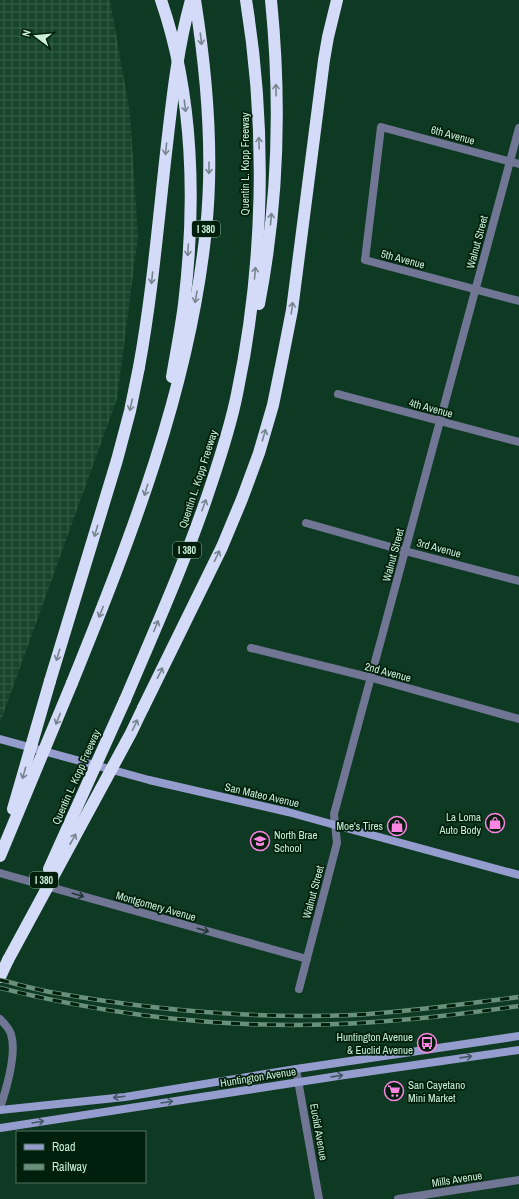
<svg xmlns="http://www.w3.org/2000/svg" width="519" height="1199" font-family="'Archivo Narrow',sans-serif">
	<style>
		.industrial { fill: url(#industrial-grid) }
		.lines { fill: none; stroke-linecap: round; stroke-linejoin: round }
		.street { stroke: #707694; stroke-width: 8 }
		.secondary { stroke: #949dcd; stroke-width: 8 }
		.highway { stroke: #d4dbf9; stroke-width: 12 }
		.rail-casing { stroke: #699179; stroke-width: 4.5 }
		.rail { stroke: #001f0d; stroke-width: 3; stroke-dasharray: 9; stroke-linecap: butt }
		.highway-bridge { stroke: #d4dbf9; stroke-width: 12 }
		.oneway { stroke: #75868f }
		.oneway2 { stroke: #223936 }
		.oneway3 { stroke: #435863 }
		.labels { text-anchor: middle; stroke-width: 3.5; stroke-linejoin: round; paint-order: stroke }
		.shield { fill: #001f0d; stroke: #8db199; stroke-width: 1 }
		.shield-label { font-size: 10px; font-weight: bold; fill: #c9efd5 }
		.street-label { font-size: 11px; fill: #c9efd5; stroke: #001f0d }
		.poi-label { font-size: 11px; fill: #c9efd5; stroke: #001f0d; text-anchor: end }
	</style>
	<defs>
		<pattern id="industrial-grid" width="8" height="8" patternUnits="userSpaceOnUse"><rect width="8" height="8" fill="#17462c"/><path d="M0 4h8M4 0v8" fill="none" stroke="#37614a"/></pattern>
	</defs>
	<rect width="100%" height="100%" fill="#0e3922"/>
	<!-- industrial -->
	<path class="industrial" d="M0,0H110L130,113L138,236L117,399L0,723Z"/>
	<g class="lines">
		<!-- street -->
		<g class="street">
			<path d="M519,164L381,127L365,260L519,301"/>
			<path d="M338,394L519,442"/>
			<path d="M306,523L405,551L519,581"/>
			<path d="M251,648L372,678L519,719"/>
			<path d="M0,873L307,959"/>
			<path d="M299,989L337,843L334,814L519,128"/>
			<path d="M0,1019C5,1024 9,1028 11,1034C17,1053 6,1090 0,1108"/>
			<path d="M296,1069L319,1199"/>
			<path d="M398,1199L519,1180"/>
		</g>
		<!-- secondary -->
		<g class="secondary">
			<path d="M0,739L149,780L288,812L335,825L519,875"/>
			<path d="M0,1110L125,1097L296,1069L519,1036"/>
			<path d="M0,1128L338,1076L519,1050"/>
		</g>
		<!-- highway -->
		<g class="highway">
			<path d="M161,0C194,95 196,205 184,304C181,328 176,353 172,377"/>
			<path d="M259,304C278,206 281,100 271,0"/>
			<path d="M50,681L117,460L130,411L139,367"/>
			<path d="M72,683C131,537 190,388 206,229C214,153 207,75 195,0"/>
			<path d="M125,700C155,629 187,558 211,485C221,455 231,424 237,394C264,266 267,129 246,0"/>
			<path d="M143,708L222,547L242,499L259,453L273,405L283,356L292,310L324,60L328,37L337,0"/>
			<path d="M0,977L8,960"/>
		</g>
		<defs>
			<g id="rail">
				<path d="M0,980C17,984 33,989 50,992C150,1010 252,1019 354,1015C409,1012 464,1004 519,997"/>
				<path d="M0,988C96,1012 194,1025 293,1025C369,1025 444,1017 519,1006"/>
			</g>
		</defs>
		<!-- rail casing -->
		<use href="#rail" class="rail-casing"/>
		<!-- rail -->
		<use href="#rail" class="rail"/>
		<!-- highway-bridge -->
		<g class="highway-bridge">
			<path d="M139,367C152,296 158,224 166,153C172,101 177,50 191,0"/>
			<path d="M13,809L50,681"/>
			<path d="M0,856L72,683"/>
			<path d="M49,869L125,700"/>
			<path d="M8,960L131,733L143,708"/>
		</g>
	</g>
	<!-- one-way arrows -->
	<defs><path id="oneway-shaft" d="M-6 0H5M1.5-3L5.5 0L1.5 3" fill="none" stroke-width="1.6" stroke-linecap="round" stroke-linejoin="round"/></defs>
	<g class="oneway">
		<use href="#oneway-shaft" transform="translate(201 39) rotate(83)"/>
		<use href="#oneway-shaft" transform="translate(276 90) rotate(-91)"/>
		<use href="#oneway-shaft" transform="translate(185 106) rotate(83)"/>
		<use href="#oneway-shaft" transform="translate(259 143) rotate(-92)"/>
		<use href="#oneway-shaft" transform="translate(166 149) rotate(96)"/>
		<use href="#oneway-shaft" transform="translate(209 168) rotate(90)"/>
		<use href="#oneway-shaft" transform="translate(271 219) rotate(-85)"/>
		<use href="#oneway-shaft" transform="translate(188 250) rotate(93)"/>
		<use href="#oneway-shaft" transform="translate(255 273) rotate(-85)"/>
		<use href="#oneway-shaft" transform="translate(152 278) rotate(96)"/>
		<use href="#oneway-shaft" transform="translate(196 297) rotate(100)"/>
		<use href="#oneway-shaft" transform="translate(292 308) rotate(-82)"/>
		<use href="#oneway-shaft" transform="translate(131 405) rotate(103)"/>
		<use href="#oneway-shaft" transform="translate(264 435) rotate(-74)"/>
		<use href="#oneway-shaft" transform="translate(146 490) rotate(107)"/>
		<use href="#oneway-shaft" transform="translate(204 505) rotate(-70)"/>
		<use href="#oneway-shaft" transform="translate(96 531) rotate(107)"/>
		<use href="#oneway-shaft" transform="translate(217 556) rotate(-64)"/>
		<use href="#oneway-shaft" transform="translate(101 612) rotate(112)"/>
		<use href="#oneway-shaft" transform="translate(156 626) rotate(-67)"/>
		<use href="#oneway-shaft" transform="translate(58 655) rotate(107)"/>
		<use href="#oneway-shaft" transform="translate(160 673) rotate(-64)"/>
		<use href="#oneway-shaft" transform="translate(58 719) rotate(112)"/>
		<use href="#oneway-shaft" transform="translate(135 725) rotate(-64)"/>
		<use href="#oneway-shaft" transform="translate(24 773) rotate(106)"/>
		<use href="#oneway-shaft" transform="translate(73 839) rotate(-61)"/>
	</g>
	<g class="oneway2">
		<use href="#oneway-shaft" transform="translate(78 895) rotate(16)"/>
		<use href="#oneway-shaft" transform="translate(203 930) rotate(16)"/>
	</g>
	<g class="oneway3">
		<use href="#oneway-shaft" transform="translate(466 1057) rotate(-8)"/>
		<use href="#oneway-shaft" transform="translate(337 1076) rotate(-8)"/>
		<use href="#oneway-shaft" transform="translate(119 1097) rotate(173)"/>
		<use href="#oneway-shaft" transform="translate(167 1102) rotate(-9)"/>
		<use href="#oneway-shaft" transform="translate(38 1122) rotate(-9)"/>
	</g>
	<!-- icons -->
	<defs>
		<symbol id="shop-ring" viewBox="-11 -11 22 22"><circle r="9.5" fill="#001f0d" stroke="#fd86e2" stroke-width="1.5"/><path d="M-5-2.5h2.3a2.7 3.5 0 0 1 5.4 0H5L5.5 6h-11ZM-1.5-2.5h3a1.5 2.3 0 0 0-3 0Z" fill="#fd86e2"/></symbol>
		<symbol id="school-ring" viewBox="-11 -11 22 22"><circle r="9.5" fill="#001f0d" stroke="#fd86e2" stroke-width="1.5"/><path d="M0-5L7-2L0 1L-7-2ZM-4 1L0 2.5L4 1V4Q0 6-4 4Z" fill="#fd86e2"/></symbol>
		<symbol id="bus-ring" viewBox="-11 -11 22 22"><circle r="9.5" fill="#001f0d" stroke="#fd86e2" stroke-width="1.5"/><path d="M-5-6H5V4H4V6H2V4H-2V6H-4V4H-5ZM-3.5-4V0h7V-4ZM-3.5 1.2v1.5H-2V1.2ZM2 1.2v1.5H3.5V1.2Z" fill="#fd86e2"/></symbol>
		<symbol id="supermarket-ring" viewBox="-11 -11 22 22"><circle r="9.5" fill="#001f0d" stroke="#fd86e2" stroke-width="1.5"/><path d="M-6-5.5h2.5l.6 2H6L4.5 2H-2.5L-4.4-4H-6ZM-1.5 3.2a1.3 1.3 0 1 0 .1 0ZM3 3.2a1.3 1.3 0 1 0 .1 0Z" fill="#fd86e2"/></symbol>
	</defs>
	<g fill-rule="evenodd">
		<use href="#shop-ring" x="484" y="812" width="22" height="22"/>
		<use href="#shop-ring" x="386" y="815" width="22" height="22"/>
		<use href="#school-ring" x="249" y="830" width="22" height="22"/>
		<use href="#bus-ring" x="416" y="1032" width="22" height="22"/>
		<use href="#supermarket-ring" x="383" y="1080" width="22" height="22"/>
	</g>
	<g class="labels">
		<!-- shield labels -->
		<g class="shield">
			<rect x="192" y="221" width="28" height="16" rx="3"/>
			<rect x="173" y="542" width="28" height="16" rx="3"/>
			<rect x="30" y="872" width="28" height="16" rx="3"/>
		</g>
		<g class="shield-label">
			<text x="206" y="233">I 380</text>
			<text x="187" y="554">I 380</text>
			<text x="44" y="884">I 380</text>
		</g>
		<!-- street labels -->
		<g class="street-label">
			<text transform="translate(453 135) rotate(15)" y="4">6th Avenue</text>
			<text transform="translate(245 164) rotate(-90)" y="4">Quentin L. Kopp Freeway</text>
			<text transform="translate(477 242) rotate(-75)" y="4">Walnut Street</text>
			<text transform="translate(403 259) rotate(15)" y="4">5th Avenue</text>
			<text transform="translate(431 408) rotate(15)" y="4">4th Avenue</text>
			<text transform="translate(198 479) rotate(-72)" y="4">Quentin L. Kopp Freeway</text>
			<text transform="translate(439 548) rotate(15)" y="4">3rd Avenue</text>
			<text transform="translate(393 555) rotate(-75)" y="4">Walnut Street</text>
			<text transform="translate(388 672) rotate(15)" y="4">2nd Avenue</text>
			<text transform="translate(76 777) rotate(-66)" y="4">Quentin L. Kopp Freeway</text>
			<text transform="translate(262 795) rotate(13)" y="4">San Mateo Avenue</text>
			<text transform="translate(313 892) rotate(-75)" y="4">Walnut Street</text>
			<text transform="translate(156 906) rotate(16)" y="4">Montgomery Avenue</text>
			<text transform="translate(258 1077) rotate(-9)" y="4">Huntington Avenue</text>
			<text transform="translate(319 1132) rotate(80)" y="4">Euclid Avenue</text>
			<text transform="translate(457 1179) rotate(-9)" y="4">Mills Avenue</text>
		</g>
		<!-- poi labels -->
		<g class="poi-label">
			<text x="481" y="821">La Loma<tspan x="481" dy="13">Auto Body</tspan></text>
			<text x="383" y="830">Moe's Tires</text>
			<text x="274" y="839" text-anchor="start">North Brae<tspan x="274" dy="13">School</tspan></text>
			<text x="413" y="1041">Huntington Avenue<tspan x="413" dy="13">&amp; Euclid Avenue</tspan></text>
			<text x="408" y="1089" text-anchor="start">San Cayetano<tspan x="408" dy="13">Mini Market</tspan></text>
		</g>
	</g>
	<!-- legend -->
	<rect x="16" y="1131" width="130" height="52" fill="#001f0d" stroke="#50725d"/>
	<rect x="24" y="1144" width="20" height="6" fill="#949dcd" stroke="#50725d"/>
	<text x="52" y="1151" font-size="12" fill="#c9efd5">Road</text>
	<rect x="24" y="1164" width="20" height="6" fill="#699179" stroke="#50725d"/>
	<text x="52" y="1171" font-size="12" fill="#c9efd5">Railway</text>
	<!-- north arrow -->
	<g transform="translate(36 36) rotate(286)" stroke="#001f0d" stroke-width="3" paint-order="stroke">
	<path d="M0-3L7 15L0 10L-7 15Z" fill="#c9efd5"/>
	<text y="-6" font-size="11" font-weight="bold" text-anchor="middle" fill="#c9efd5">N</text>
	</g>
</svg>
